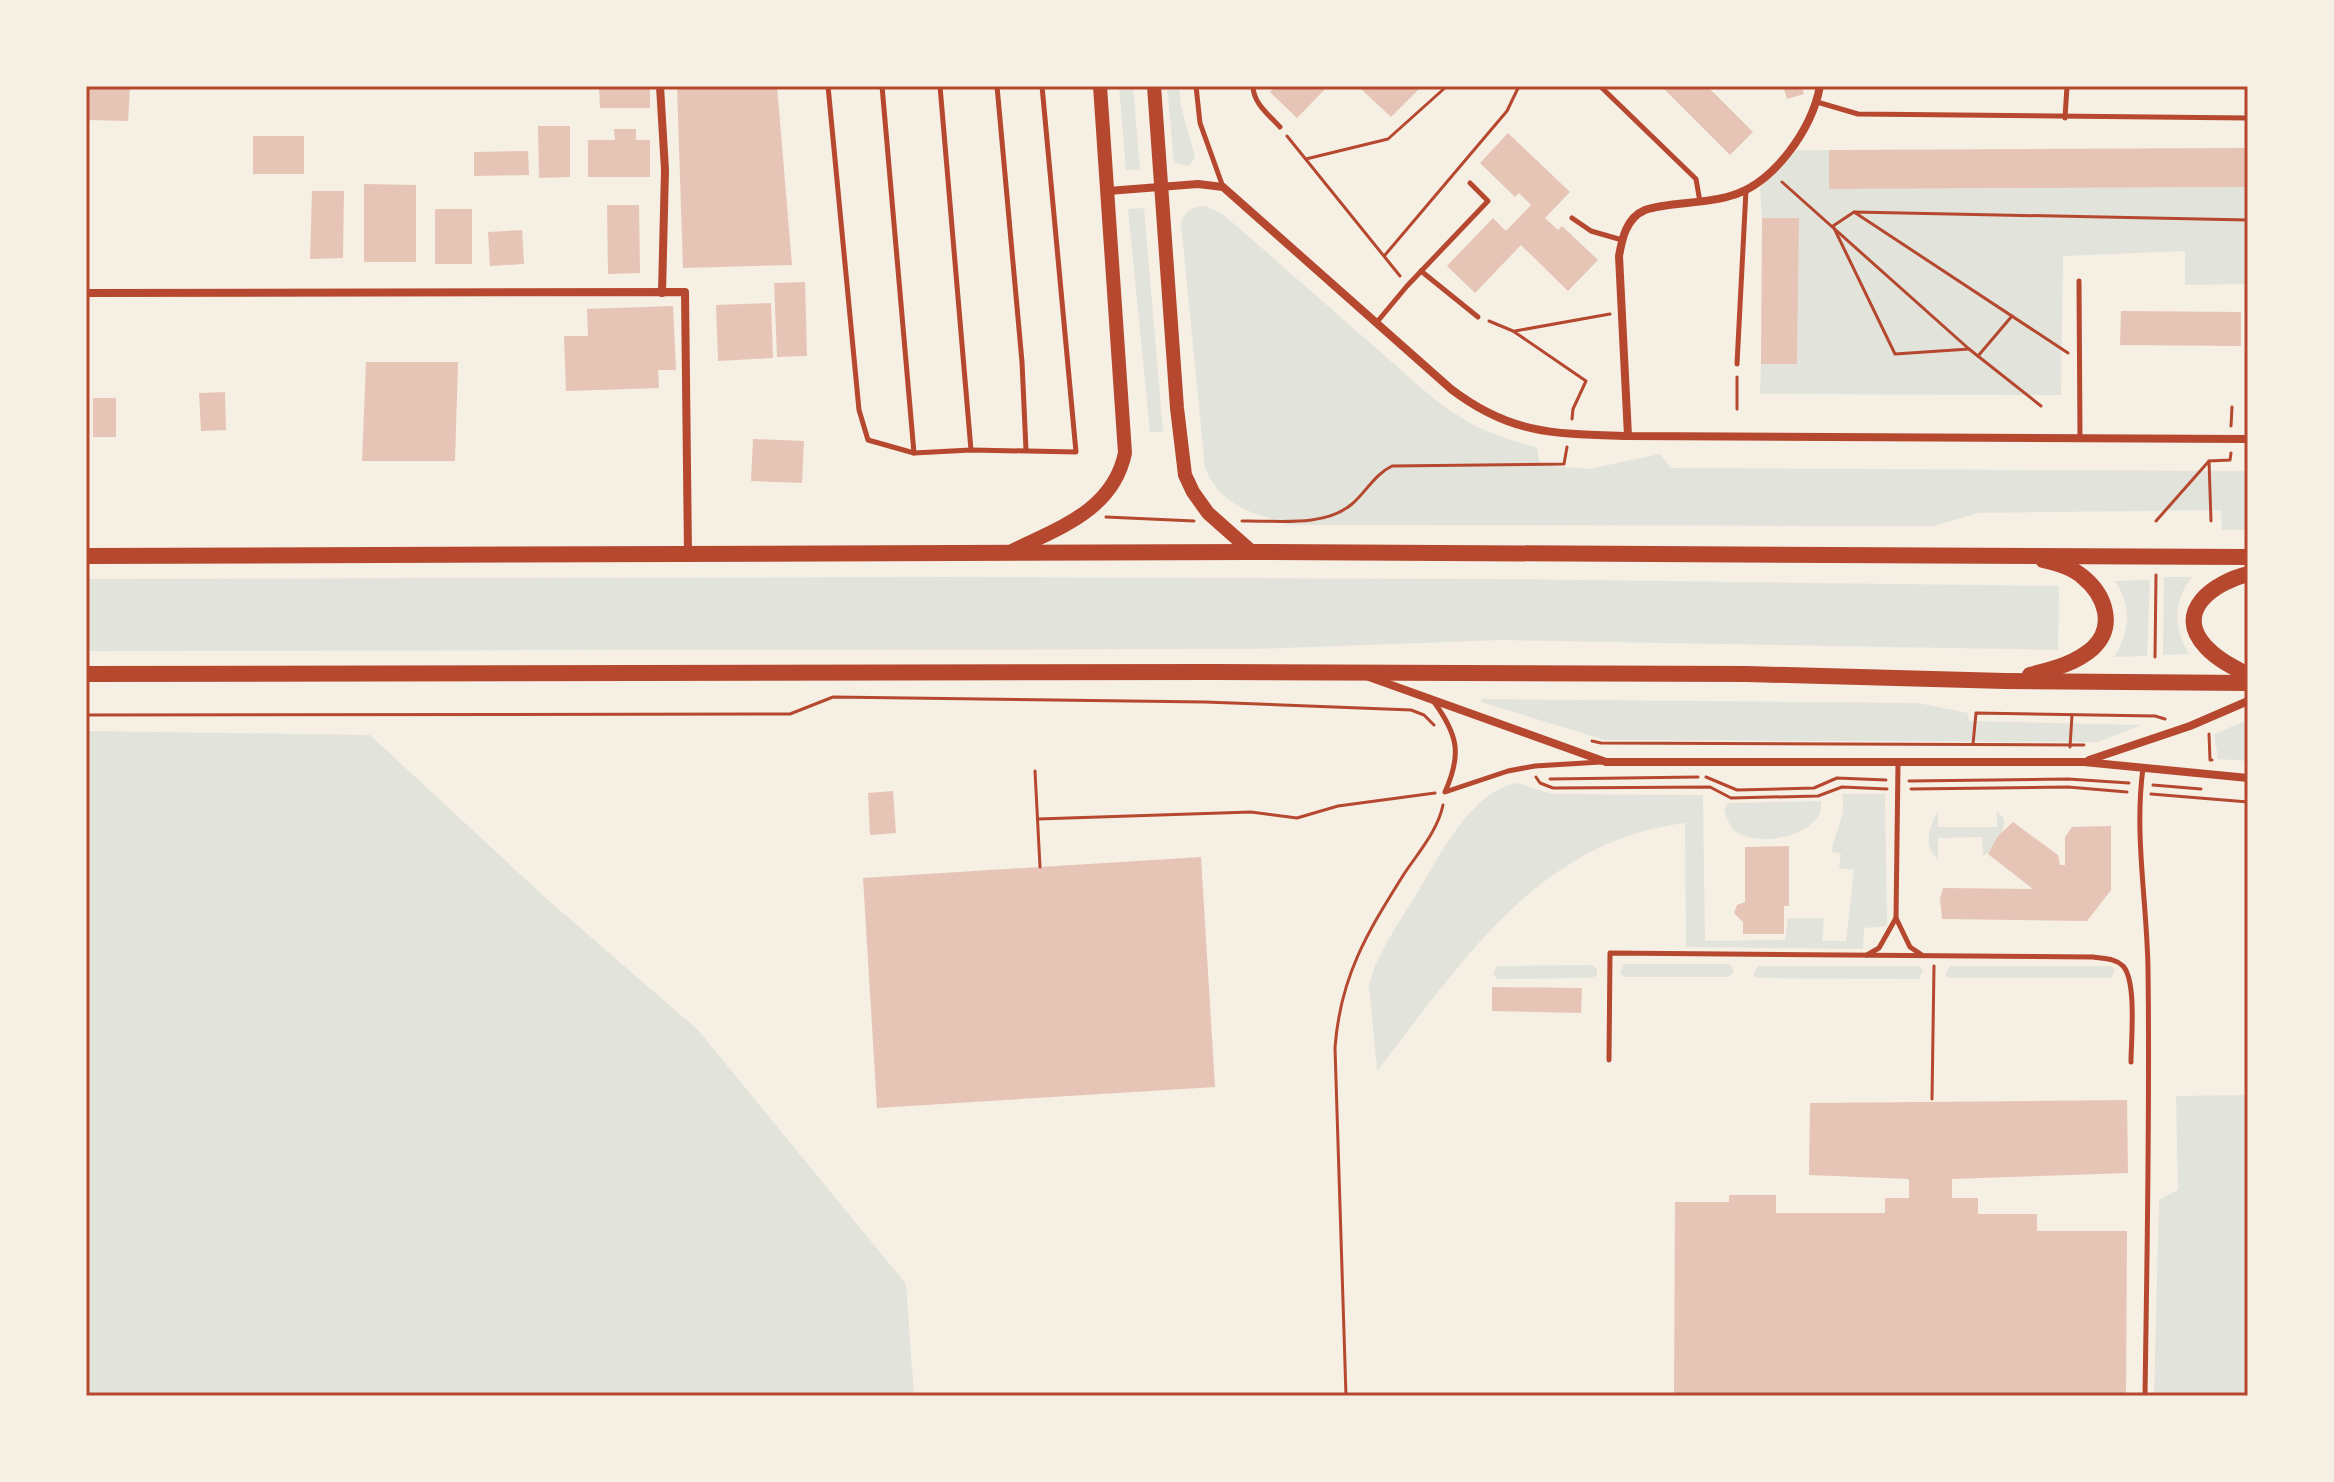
<svg xmlns="http://www.w3.org/2000/svg" width="2334" height="1482" font-family="'Roboto Condensed',sans-serif">
	<style>
		.green { fill: #e2e4dc }
		.building { fill: #e6c5b7 }
		.lines { fill: none; stroke-linecap: round; stroke-linejoin: round }
		.path { stroke: #b5482f; stroke-width: 3 }
		.service { stroke: #b5482f; stroke-width: 5 }
		.minor { stroke: #b5482f; stroke-width: 8 }
		.secondary { stroke: #b5482f; stroke-width: 14 }
		.trunk { stroke: #b5482f; stroke-width: 16 }
		.neatline { fill: none; stroke: #b5482f; stroke-width: 3 }
	</style>
	<rect width="100%" height="100%" fill="#f6efe4"/>
	<!-- green -->
	<g class="green">
		<path d="M1119,86H1133L1140,170H1126Z"/>
		<path d="M1167,86H1179L1181,106L1195,157L1189,166L1174,163Z"/>
		<path d="M1797,150H1829L1830,189L2248,187V284L2185,285V251L2063,256L2061,395L1760,394L1761,364H1797L1798,218H1762L1760,188Z"/>
		<path d="M1205,206L1224,215L1433,398C1470,426 1492,436 1537,447L1540,465L1589,469L1660,454L1671,468L2248,471V530H2222L2221,510L1978,513L1934,526L1288,525C1252,512 1221,507 1205,468L1181,223C1186,209 1192,207 1205,206Z"/>
		<path d="M1144,208L1163,432H1150L1128,209Z"/>
		<path d="M945,577L1504,579L2059,586L2058,650L1503,640L1254,649L86,651V579Z"/>
		<path d="M2164,577H2192C2172,602 2174,628 2189,654L2163,655Z"/>
		<path d="M2150,580L2147,656L2114,657C2130,632 2132,606 2115,581Z"/>
		<path d="M1481,699L1918,703L1968,713L1969,721L2141,725L2098,742L1605,740L1481,702Z"/>
		<path d="M2248,720V761L2218,759L2214,734Z"/>
		<path d="M86,731L370,735L548,900L698,1030L906,1284L914,1396H86Z"/>
		<path d="M1517,783L1552,794L1703,795L1705,941L1785,940L1788,918H1824L1822,941H1846L1854,870L1839,868L1841,854L1832,852C1834,829 1847,819 1842,794H1885L1887,926L1864,928L1863,949L1686,947L1685,823C1537,841 1461,964 1377,1071L1369,985L1375,965C1388,939 1403,914 1419,890C1441,854 1471,791 1517,783Z"/>
		<path d="M1821,801V811C1810,836 1767,845 1742,835C1731,831 1727,820 1724,810L1728,803Z"/>
		<path d="M1938,811V827H1997V811L2004,819C2005,834 1995,848 1983,856L1982,837L1938,838V860C1923,846 1929,827 1938,811Z"/>
		<path d="M1624,964H1729L1733,968V973L1729,977H1624L1620,973Z"/>
		<path d="M1592,965L1597,969V975L1591,978L1497,979L1493,974L1497,966Z"/>
		<path d="M1758,966H1918L1923,970L1919,979L1757,978L1753,974Z"/>
		<path d="M1950,966H2111L2115,970L2111,978H1949L1945,974Z"/>
		<path d="M2248,1050V1396H2154L2159,1200L2178,1190L2176,1096L2245,1095Z"/>
	</g>
	<!-- building -->
	<g class="building">
		<path d="M86,86L130,88L128,121L86,120Z"/>
		<path d="M599,86H650V108H600Z"/>
		<path d="M677,86H777L792,265L683,268Z"/>
		<path d="M1275,86H1328L1297,118L1270,92Z"/>
		<path d="M1358,86H1422L1391,117Z"/>
		<path d="M1661,86H1707L1753,132L1730,155Z"/>
		<path d="M1783,86H1801L1804,94L1787,99Z"/>
		<path d="M538,126H570V177L539,178Z"/>
		<path d="M614,129H636V140H650V177H588V140H615Z"/>
		<path d="M1508,133L1570,192L1545,218L1558,230L1562,226L1598,260L1568,291L1521,245L1475,293L1447,266L1493,218L1506,231L1531,205L1519,193L1515,197L1480,163Z"/>
		<rect x="253" y="136" width="51" height="38"/>
		<path d="M2237,148H2248V187L1829,189V150Z"/>
		<path d="M528,151L529,175L474,176V152Z"/>
		<path d="M364,184L416,185V262H364Z"/>
		<path d="M312,191H344L343,258L310,259Z"/>
		<path d="M607,205H639L640,273L608,274Z"/>
		<rect x="435" y="209" width="37" height="55"/>
		<path d="M1762,218H1799L1797,364H1761Z"/>
		<path d="M522,230L524,264L490,266L488,232Z"/>
		<path d="M805,282L807,356L777,357L774,283Z"/>
		<path d="M771,303L773,358L718,361L716,305Z"/>
		<path d="M673,306L676,370H658L659,388L566,391L564,336H588L587,309Z"/>
		<path d="M2121,311L2241,312V346L2120,345Z"/>
		<path d="M366,362H458L455,461H362Z"/>
		<path d="M225,392L226,430L201,431L199,393Z"/>
		<rect x="93" y="398" width="23" height="39"/>
		<path d="M753,439L804,441L802,483L751,481Z"/>
		<path d="M893,791L896,833L870,835L868,793Z"/>
		<path d="M2013,822L2058,855L2060,865H2065V837L2072,827L2111,826V890L2087,921L1942,919L1940,898L1943,888L2033,889L1988,854L1998,836Z"/>
		<path d="M1789,846V906H1784V934H1743V922L1734,913L1737,905L1745,902V847Z"/>
		<path d="M1201,857L1215,1087L877,1108L863,878Z"/>
		<path d="M1492,987L1582,988L1581,1013L1492,1011Z"/>
		<path d="M2127,1100L2128,1173L1952,1179V1198H1978V1214H2037V1231H2127L2126,1396H1674L1675,1202H1729V1195H1776V1213H1885V1198H1909V1179L1809,1175L1810,1103Z"/>
	</g>
	<g class="lines">
		<!-- path -->
		<g class="path">
			<path d="M1287,136L1400,276"/>
			<path d="M1306,159L1388,139L1447,86"/>
			<path d="M1782,182L1969,349L2041,406"/>
			<path d="M1854,212L2068,353"/>
			<path d="M1385,255L1507,111L1519,86"/>
			<path d="M1489,321L1513,331L1586,381L1573,409L1572,419"/>
			<path d="M1515,331L1610,314"/>
			<path d="M1969,349L1895,354L1833,226L1854,212L2248,220"/>
			<path d="M1978,356L2012,316"/>
			<path d="M1737,377V409"/>
			<path d="M2231,426L2232,407"/>
			<path d="M2209,461L2211,521"/>
			<path d="M1106,517L1194,521"/>
			<path d="M1242,521C1275,520 1324,528 1352,504C1366,492 1375,474 1392,466L1564,464L1567,447"/>
			<path d="M2156,521L2209,461L2230,460L2231,453"/>
			<path d="M2155,657L2156,575"/>
			<path d="M86,715L790,714L833,697L1205,702L1411,710L1424,715L1434,725"/>
			<path d="M2209,734L2210,760H2212"/>
			<path d="M1592,741L1601,743L2084,745"/>
			<path d="M1973,744L1976,713L2155,716L2165,719"/>
			<path d="M2070,747L2072,715"/>
			<path d="M1035,771L1040,867"/>
			<path d="M1536,777L1540,783L1553,788L1710,787L1731,798L1818,796L1842,787L1887,789"/>
			<path d="M1706,777L1737,790L1814,788L1837,778L1886,780"/>
			<path d="M1550,779L1698,777"/>
			<path d="M1909,781L2068,779L2129,783"/>
			<path d="M2153,785L2201,789"/>
			<path d="M1911,789L2068,787L2127,792"/>
			<path d="M2151,794L2248,802"/>
			<path d="M1038,819L1251,812L1297,818L1338,806L1435,793"/>
			<path d="M1932,1099L1934,966"/>
			<path d="M1346,1396L1335,1048C1340,977 1367,933 1404,874C1418,853 1438,830 1443,805"/>
		</g>
		<!-- service -->
		<g class="service">
			<path d="M828,86L859,410L868,440L914,453L971,450L1076,452L1042,86"/>
			<path d="M882,86L914,453"/>
			<path d="M940,86L971,450"/>
			<path d="M997,86L1022,362L1026,450"/>
			<path d="M1196,86L1200,123L1223,187"/>
			<path d="M1253,86C1253,103 1269,115 1280,127"/>
			<path d="M1600,86L1696,179L1700,202"/>
			<path d="M1817,102L1858,114L2248,118"/>
			<path d="M2065,118L2067,86"/>
			<path d="M1572,218L1591,231L1622,240"/>
			<path d="M1421,271L1478,317"/>
			<path d="M2079,281L2080,438"/>
			<path d="M1377,322L1407,286L1488,201L1470,183"/>
			<path d="M1737,364L1746,190"/>
			<path d="M1434,702C1458,735 1462,754 1445,792L1508,771L1535,766L1601,762"/>
			<path d="M1898,763L1896,918L1910,947L1922,955"/>
			<path d="M2143,768C2134,835 2147,902 2148,969C2150,1111 2147,1254 2145,1396"/>
			<path d="M1867,955L1879,948L1896,918"/>
			<path d="M1609,1060L1610,953L2093,957C2104,959 2115,958 2123,966C2137,981 2131,1041 2131,1062"/>
		</g>
		<!-- minor -->
		<g class="minor">
			<path d="M660,86L665,170L662,293"/>
			<path d="M1108,191L1198,184L1223,187L1451,389C1511,435 1556,434 1628,436L2248,439"/>
			<path d="M86,293L685,292L688,554"/>
			<path d="M1628,436L1619,256C1622,239 1626,218 1645,210C1667,202 1706,204 1730,196C1774,184 1812,129 1820,86"/>
			<path d="M1369,677L1606,762H2084L2248,778"/>
			<path d="M2089,760L2190,726L2248,701"/>
		</g>
		<!-- secondary -->
		<g class="secondary">
			<path d="M1154,86L1177,408L1185,475L1193,492L1208,513L1252,552"/>
			<path d="M1010,552C1058,528 1113,511 1125,453L1100,86"/>
		</g>
		<!-- trunk -->
		<g class="trunk">
			<path d="M86,556L1252,552L2248,557"/>
			<path d="M2248,574C2215,582 2172,611 2206,647C2218,660 2233,667 2248,675"/>
			<path d="M86,674L1213,672L1747,674L2005,681L2248,683"/>
			<path d="M2030,675C2052,669 2075,664 2093,648C2116,626 2105,595 2083,577C2072,567 2057,563 2043,560"/>
		</g>
	</g>
	<!-- border -->
	<rect width="2334" height="1482" fill="none" stroke="#f6efe4" stroke-width="176"/>
	<rect x="88" y="88" width="2158" height="1306" class="neatline"/>
</svg>
